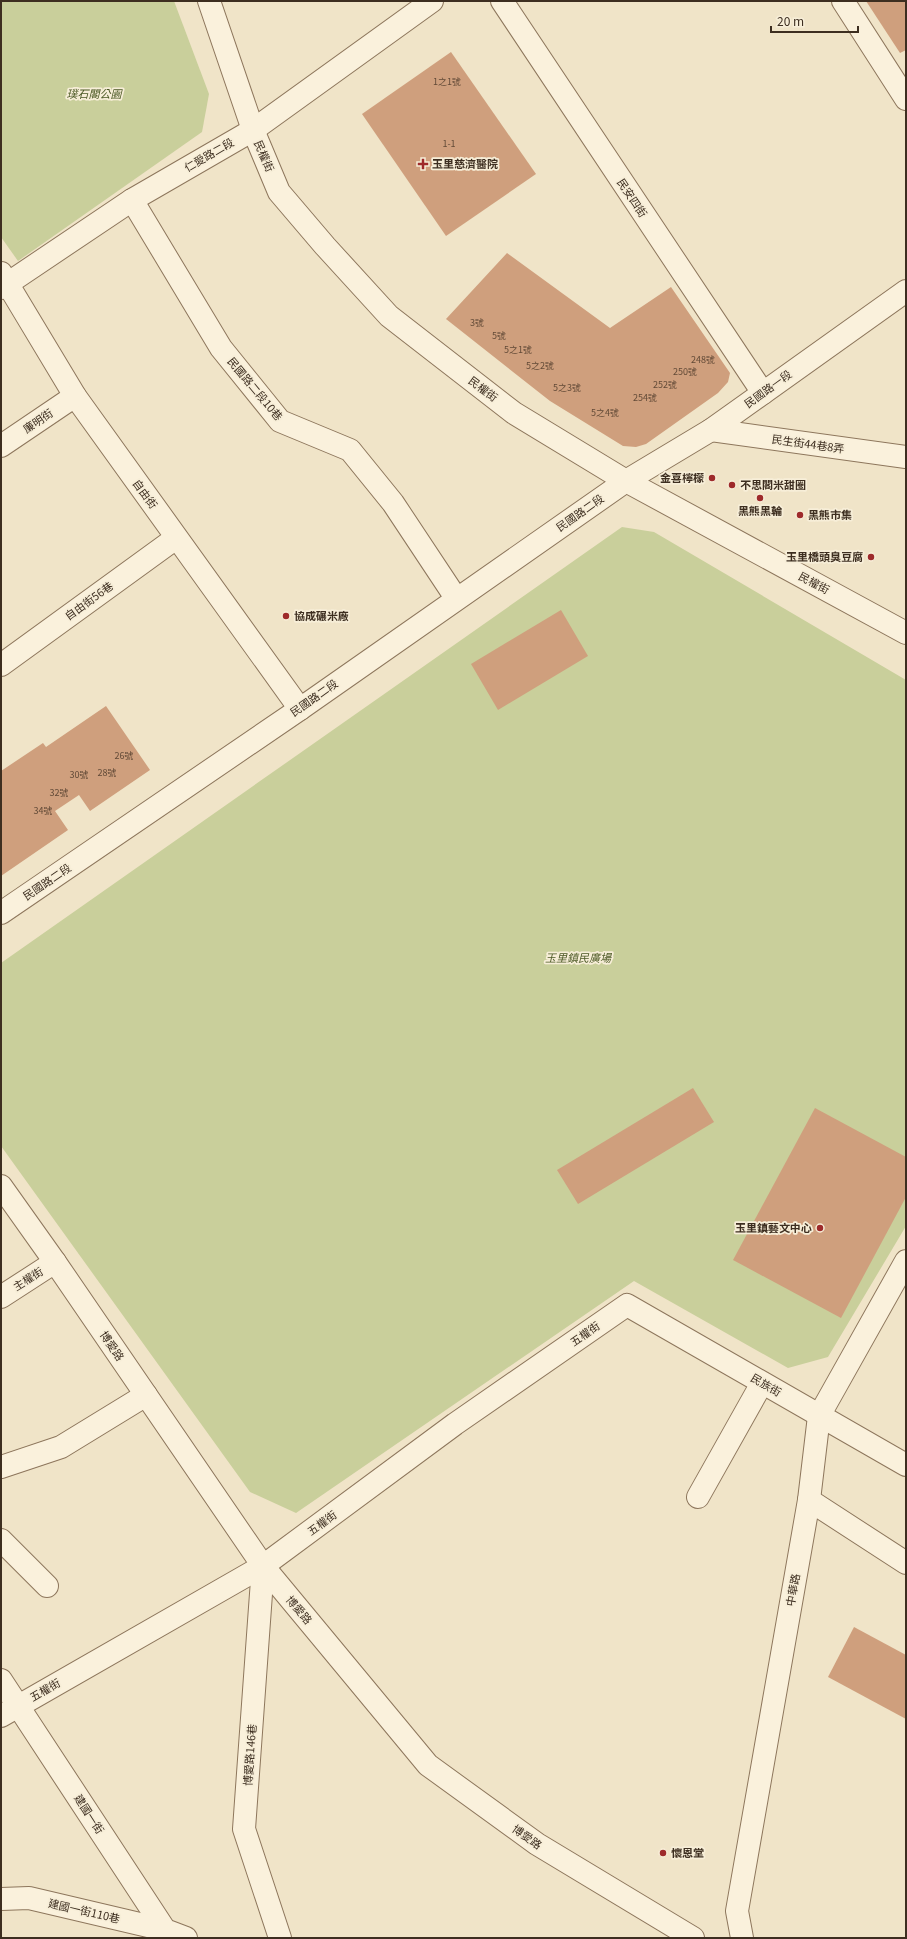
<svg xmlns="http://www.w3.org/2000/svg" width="907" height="1939" font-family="Georgia,'Noto Sans TC',serif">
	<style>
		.green { fill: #c9cf9b }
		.building { fill: #cf9f7d }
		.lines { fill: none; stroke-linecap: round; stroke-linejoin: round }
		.minor-casing { stroke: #8d765c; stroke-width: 24 }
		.minor { stroke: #faf1dc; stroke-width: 22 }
		.poi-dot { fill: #9e2a2b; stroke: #f7eed8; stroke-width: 1.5 }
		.labels { text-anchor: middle; stroke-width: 3.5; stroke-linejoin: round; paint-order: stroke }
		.number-label { font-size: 9px; fill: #624a37 }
		.park-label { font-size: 11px; font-style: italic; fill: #4d5a26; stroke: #f7eed8 }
		.street-label { font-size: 11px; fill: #3d2e20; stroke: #f7eed8 }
		.poi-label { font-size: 11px; font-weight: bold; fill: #3d2e20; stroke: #f7eed8; text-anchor: start }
	</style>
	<rect width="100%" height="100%" fill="#f0e4c8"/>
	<!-- green -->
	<g class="green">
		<path d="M1,1H174L209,94L202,132L18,261L1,237Z"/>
		<path d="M622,527L654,532L906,680V1226L828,1357L788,1368L634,1281L296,1513L250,1492L1,1146V963Z"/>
	</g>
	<!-- building -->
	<g class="building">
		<path d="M866,1H906V50L900,53Z"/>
		<path d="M451,52L536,174L446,236L362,114Z"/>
		<path d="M507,253L610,328L671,287L730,373L728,382L718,393L646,444L636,447L623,446L550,401L446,319Z"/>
		<path d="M561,610L588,656L498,710L471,664Z"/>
		<path d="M106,706L150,770L90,811L79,795L55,811L68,830L1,876V771L43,743L46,747Z"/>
		<path d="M693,1088L714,1122L578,1204L557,1170Z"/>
		<path d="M815,1108L906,1157V1197L841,1318L733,1260Z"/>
		<path d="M854,1627L906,1655V1719L828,1677Z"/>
	</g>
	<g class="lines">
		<defs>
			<g id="minor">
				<path d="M209,1L253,130L279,192L325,246L389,316L514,413L626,481L906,633"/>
				<path d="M502,1L763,393"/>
				<path d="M843,1L906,99"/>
				<path d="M132,200L221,348L280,421L350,450L393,503L456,598"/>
				<path d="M1,273L75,396L300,709"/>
				<path d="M1,288L132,200L253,130L432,1"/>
				<path d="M711,430L906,457"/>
				<path d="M1,446L75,396"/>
				<path d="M1,665L176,538"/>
				<path d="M1,913L300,709L626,481L711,430L906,291"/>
				<path d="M1,1186L55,1262L263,1566L428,1765L537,1844L693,1938"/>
				<path d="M1,1297L55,1262"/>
				<path d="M1,1467L61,1447L146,1395"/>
				<path d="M698,1497L762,1383"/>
				<path d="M809,1500L906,1563"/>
				<path d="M1,1540L47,1586"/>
				<path d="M263,1566L244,1829L280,1938"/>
				<path d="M1,1680L165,1930L186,1938"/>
				<path d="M1,1716L263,1566L455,1424L627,1305L906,1465"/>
				<path d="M1,1899L29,1898L165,1930"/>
				<path d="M742,1938L737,1911L809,1500L819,1416L906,1261"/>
			</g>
		</defs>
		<!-- minor casing -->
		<use href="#minor" class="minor-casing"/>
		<!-- minor -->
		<use href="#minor" class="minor"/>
	</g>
	<!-- markers -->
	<g class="poi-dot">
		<path d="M421 158h4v4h4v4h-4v4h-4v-4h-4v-4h4z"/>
		<circle cx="712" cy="478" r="4"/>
		<circle cx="732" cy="485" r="4"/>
		<circle cx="760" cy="498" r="4"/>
		<circle cx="800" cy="515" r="4"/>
		<circle cx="871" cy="557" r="4"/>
		<circle cx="286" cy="616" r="4"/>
		<circle cx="820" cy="1228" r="4"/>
		<circle cx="663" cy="1853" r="4"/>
	</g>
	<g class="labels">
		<!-- number labels -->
		<g class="number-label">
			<text x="447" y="85">1之1號</text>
			<text x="449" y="147">1-1</text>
			<text x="477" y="326">3號</text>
			<text x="499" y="339">5號</text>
			<text x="518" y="353">5之1號</text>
			<text x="703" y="363">248號</text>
			<text x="540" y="369">5之2號</text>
			<text x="685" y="375">250號</text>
			<text x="665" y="388">252號</text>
			<text x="567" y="391">5之3號</text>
			<text x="645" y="401">254號</text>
			<text x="605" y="416">5之4號</text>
			<text x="124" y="759">26號</text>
			<text x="107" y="776">28號</text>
			<text x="79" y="778">30號</text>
			<text x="59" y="796">32號</text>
			<text x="43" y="814">34號</text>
		</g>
		<!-- park labels -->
		<g class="park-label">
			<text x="94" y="98">璞石閣公園</text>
			<text x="578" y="962">玉里鎮民廣場</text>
		</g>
		<!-- street labels -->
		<g class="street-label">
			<text transform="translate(209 155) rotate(-30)" y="4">仁愛路二段</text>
			<text transform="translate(264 156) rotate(66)" y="4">民權街</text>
			<text transform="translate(632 198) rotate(56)" y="4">民安四街</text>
			<text transform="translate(255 389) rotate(50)" y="4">民國路二段10巷</text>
			<text transform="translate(483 389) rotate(37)" y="4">民權街</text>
			<text transform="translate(768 389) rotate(-36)" y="4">民國路一段</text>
			<text transform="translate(38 421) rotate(-34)" y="4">廉明街</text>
			<text transform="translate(808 444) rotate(8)" y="4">民生街44巷8弄</text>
			<text transform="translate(145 494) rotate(54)" y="4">自由街</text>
			<text transform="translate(580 513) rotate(-35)" y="4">民國路二段</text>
			<text transform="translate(814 583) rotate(28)" y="4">民權街</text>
			<text transform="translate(89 601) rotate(-36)" y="4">自由街56巷</text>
			<text transform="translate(314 698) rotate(-35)" y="4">民國路二段</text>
			<text transform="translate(47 882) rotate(-34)" y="4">民國路二段</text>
			<text transform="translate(28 1279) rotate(-32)" y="4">主權街</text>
			<text transform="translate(585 1334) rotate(-35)" y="4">五權街</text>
			<text transform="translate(112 1346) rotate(56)" y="4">博愛路</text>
			<text transform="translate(766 1385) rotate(30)" y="4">民族街</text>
			<text transform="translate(322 1523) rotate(-36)" y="4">五權街</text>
			<text transform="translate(793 1590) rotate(-80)" y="4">中華路</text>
			<text transform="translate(299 1610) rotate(50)" y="4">博愛路</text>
			<text transform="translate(45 1690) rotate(-30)" y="4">五權街</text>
			<text transform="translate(250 1755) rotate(-86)" y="4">博愛路146巷</text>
			<text transform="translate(89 1814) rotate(57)" y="4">建國一街</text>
			<text transform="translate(527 1837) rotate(35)" y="4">博愛路</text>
			<text transform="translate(84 1911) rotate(13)" y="4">建國一街110巷</text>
		</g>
		<!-- poi labels -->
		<g class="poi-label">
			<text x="432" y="168">玉里慈濟醫院</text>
			<text x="704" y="482" text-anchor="end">金喜檸檬</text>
			<text x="740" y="489">不思閣米甜圈</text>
			<text x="760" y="515" text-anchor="middle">黑熊黑輪</text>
			<text x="808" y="519">黑熊市集</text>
			<text x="863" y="561" text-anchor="end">玉里橋頭臭豆腐</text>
			<text x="294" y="620">協成碾米廠</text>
			<text x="812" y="1232" text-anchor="end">玉里鎮藝文中心</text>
			<text x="671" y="1857">懷恩堂</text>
		</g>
	</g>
	<!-- border -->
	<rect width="907" height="1939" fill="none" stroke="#3d2e20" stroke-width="4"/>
	<!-- scale -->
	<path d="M771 26v6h87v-6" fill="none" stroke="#3d2e20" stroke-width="2"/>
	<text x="777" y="26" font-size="12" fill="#3d2e20" stroke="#f7eed8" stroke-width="3" paint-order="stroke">20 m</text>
</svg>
